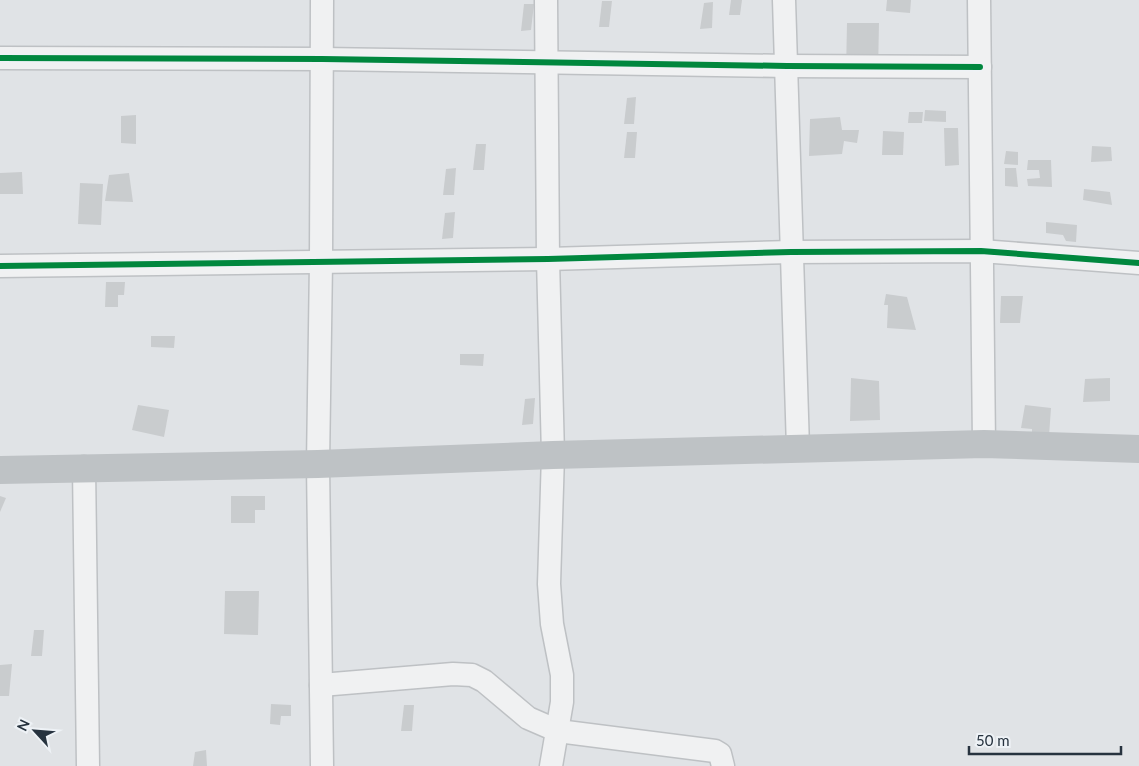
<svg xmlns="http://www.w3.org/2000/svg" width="1139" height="766" font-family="Lato,sans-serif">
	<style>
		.building { fill: #c9ccce }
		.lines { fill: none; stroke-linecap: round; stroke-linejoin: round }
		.minor-casing { stroke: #bec1c4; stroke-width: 25 }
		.minor { stroke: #f0f1f2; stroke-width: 22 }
		.secondary { stroke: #bec2c5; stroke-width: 28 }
		.cycleway-casing { stroke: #eef2f6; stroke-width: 9 }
		.cycleway { stroke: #00873e; stroke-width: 6 }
	</style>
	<rect width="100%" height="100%" fill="#e0e3e6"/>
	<!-- building -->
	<g class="building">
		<path d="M731,0H742L740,15H729Z"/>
		<path d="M887,0H911L910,13L886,11Z"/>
		<path d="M602,1H612L609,27H599Z"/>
		<path d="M713,2L712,28L700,29L704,3Z"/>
		<path d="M524,4H534L531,30L521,31Z"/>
		<path d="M847,23H879L878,72H846Z"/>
		<path d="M636,97L634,124H624L627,98Z"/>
		<path d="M925,110L946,111V122L924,121Z"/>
		<path d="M909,112H923L922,123H908Z"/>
		<path d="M136,115V144L121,143V116Z"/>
		<path d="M840,117L842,130H859L857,143L844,141L842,154L809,156L810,119Z"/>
		<path d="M944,128H958L959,165L945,166Z"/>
		<path d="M883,131L904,132L903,155H882Z"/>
		<path d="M627,132H637L635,158H624Z"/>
		<path d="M476,144H486L484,170H473Z"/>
		<path d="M1092,146L1111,147L1112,161L1091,162Z"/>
		<path d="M1006,151L1018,152V165L1004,164Z"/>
		<path d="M1028,160H1051L1052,187L1028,186L1027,179L1040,178L1039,170H1027Z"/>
		<path d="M456,168L454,195H443L446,169Z"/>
		<path d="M1005,168H1016L1018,187L1005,186Z"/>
		<path d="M22,172L23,194H0V173Z"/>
		<path d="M129,173L133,202L105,201L109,175Z"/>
		<path d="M80,183L103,184L101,225L78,224Z"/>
		<path d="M1084,189L1110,192L1112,205L1083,200Z"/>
		<path d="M455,212L453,238L442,239L445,213Z"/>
		<path d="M1046,222L1077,225L1076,242L1066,241L1063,235L1046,233Z"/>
		<path d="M106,282H125L124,295H118V307H105Z"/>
		<path d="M886,294L907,297L916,330L887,328L888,305H884Z"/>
		<path d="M1001,296H1023L1020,323H1000Z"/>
		<path d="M151,336H175L174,348L151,347Z"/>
		<path d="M460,354H484L483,366L460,365Z"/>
		<path d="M851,378L879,381L880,420L850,421Z"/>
		<path d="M1110,378V401L1083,402L1085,379Z"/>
		<path d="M535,398L533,424L522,425L525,399Z"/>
		<path d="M138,405L169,410L164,437L132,430Z"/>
		<path d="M1025,405L1051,408L1049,436L1032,437V429L1021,428Z"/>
		<path d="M0,496L6,498L0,512Z"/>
		<path d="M231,496H265V510H255V523H231Z"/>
		<path d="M225,591H259L258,635L224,634Z"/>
		<path d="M34,630H44L42,656H31Z"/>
		<path d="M12,664L9,696H0V665Z"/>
		<path d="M271,704L291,705V716H281L280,725L270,724Z"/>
		<path d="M404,705H414L412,731H401Z"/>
		<path d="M206,750L207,766H193L195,752Z"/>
	</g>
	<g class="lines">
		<defs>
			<g id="minor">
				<path d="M546,0L548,259L553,455L549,584L552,624L562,675V702L551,766"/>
				<path d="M784,0L798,448"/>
				<path d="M979,0L984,444"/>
				<path d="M0,58L322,59L787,66L980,67"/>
				<path d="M0,266L548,259L791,252L981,251L1139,263"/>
				<path d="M84,467L88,766"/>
				<path d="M321,685L453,674L472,675L484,681L528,718L558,731L715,751L720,754L723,766"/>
				<path d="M322,766L318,464L321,262L322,0"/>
			</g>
		</defs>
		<!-- minor casing -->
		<use href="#minor" class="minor-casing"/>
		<!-- minor -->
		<use href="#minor" class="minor"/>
		<!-- secondary -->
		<path class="secondary" d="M0,470L318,464L553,455L984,444L1139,449"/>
		<defs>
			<g id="cycleway">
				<path d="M0,58L322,59L787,66L980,67"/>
				<path d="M0,266L548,259L791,252L981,251L1139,263"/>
			</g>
		</defs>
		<!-- cycleway casing -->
		<use href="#cycleway" class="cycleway-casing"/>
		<!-- cycleway -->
		<use href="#cycleway" class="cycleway"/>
	</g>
	<!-- north arrow -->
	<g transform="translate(35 731) rotate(296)" stroke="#eef2f6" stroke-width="4" paint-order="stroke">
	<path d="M0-4L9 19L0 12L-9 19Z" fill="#27333f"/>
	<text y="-8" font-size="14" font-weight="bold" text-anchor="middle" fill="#27333f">N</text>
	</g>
	<!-- scale -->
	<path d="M969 746v8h152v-8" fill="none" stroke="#27333f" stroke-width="2.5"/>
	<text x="976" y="746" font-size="15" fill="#27333f" stroke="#eef2f6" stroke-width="4" paint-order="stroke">50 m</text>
</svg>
